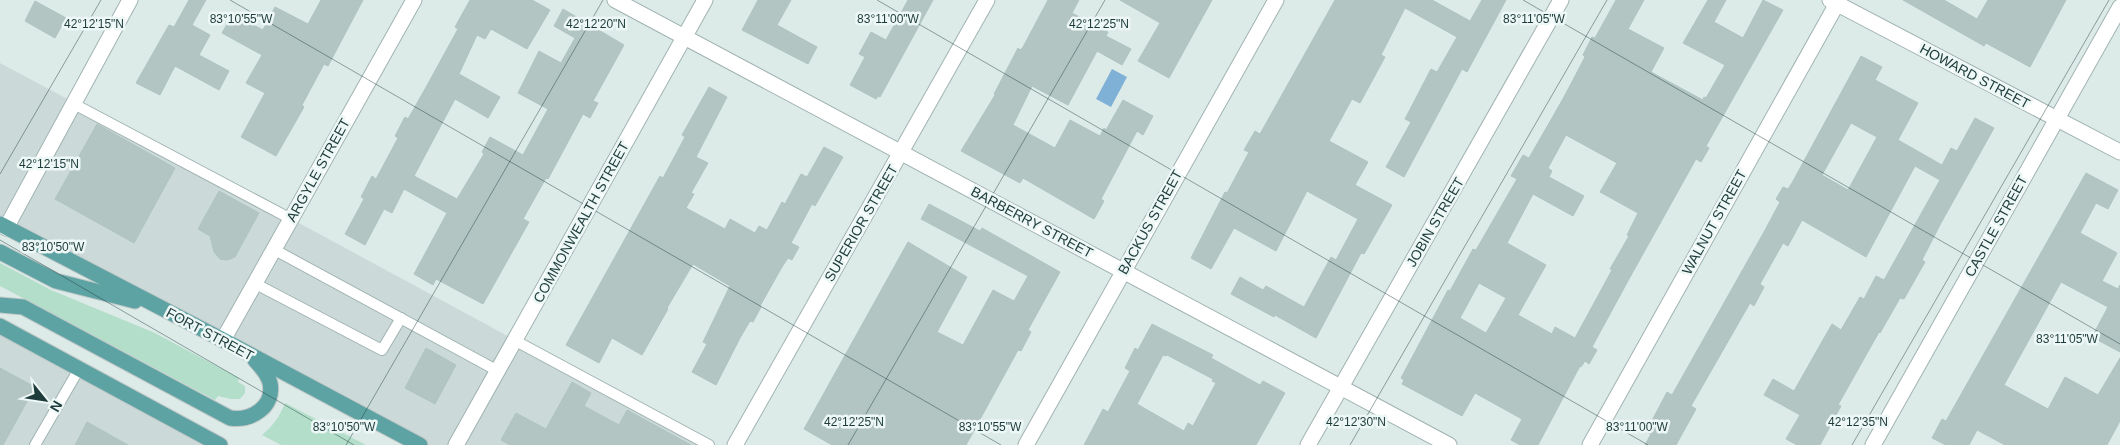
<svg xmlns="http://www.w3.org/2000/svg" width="2120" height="445" font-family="Helvetica,sans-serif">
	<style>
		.built { fill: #cbdad8 }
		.green { fill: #b3deca }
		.water { fill: #7fb1d6 }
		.building { fill: #b2c5c2; stroke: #afc4c1; fill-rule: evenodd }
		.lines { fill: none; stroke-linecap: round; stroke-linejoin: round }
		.service-casing { stroke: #a0b3b1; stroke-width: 12 }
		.minor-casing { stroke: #a0b3b1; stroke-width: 17 }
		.primary-casing { stroke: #c0c8c8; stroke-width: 17 }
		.service { stroke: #fff; stroke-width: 10 }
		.minor { stroke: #fff; stroke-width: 15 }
		.primary { stroke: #5da3a4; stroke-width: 15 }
		.ticks { fill: none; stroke: #1d3b3b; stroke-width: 1; stroke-opacity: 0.45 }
		.labels { text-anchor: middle; stroke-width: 5; stroke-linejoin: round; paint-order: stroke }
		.street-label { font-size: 14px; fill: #1d3b3b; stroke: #edf7f5 }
		.ticks-label { font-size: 12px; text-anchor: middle; fill: #1d3b3b; stroke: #edf7f5; stroke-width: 5; stroke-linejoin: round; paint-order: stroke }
	</style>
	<rect width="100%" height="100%" fill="#ddebe8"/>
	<!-- built -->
	<g class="built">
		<path d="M0,63L275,210L709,445H420L0,224Z"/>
		<path d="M0,326L220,445H0Z"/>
	</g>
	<!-- green -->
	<g class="green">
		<path d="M0,263L51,290L155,333L239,378L238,382L245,386V393L240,399H231L218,396L215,400L0,286Z"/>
		<path d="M285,403L366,445H281L262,435C273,426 280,416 285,403Z"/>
	</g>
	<!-- water -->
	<path class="water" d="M1112,69L1127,77L1111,107L1096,99Z"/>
	<!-- building -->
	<g class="building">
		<path d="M189,0H206L192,25L210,35L199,55L229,71L219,90L175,66L160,95L136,83L169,25L174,27Z"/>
		<path d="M321,0H363L328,66L324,64L302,105L304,107L276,156L241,137L265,93L246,83L262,55L222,33L233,14L263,30L275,7L308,24Z"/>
		<path d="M470,0H532L550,10L527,49L491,29L485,39L477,35L459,74L500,97L488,118L455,99L414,176L457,199L484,154L482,152L490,137L523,155L548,109L518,93L539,51L561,63L575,38L554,26L563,9L624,45L593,101L598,103L590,118L583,114L548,179L546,178L523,219L529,222L483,304L436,279L433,285L414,274L447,213L404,189L392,213L384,209L365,245L345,234L364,199L361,197L372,176L376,179L398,138L395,136L405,117L408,119L425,89L458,29L455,27Z"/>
		<path d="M758,0H791L777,25L817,47L808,64L742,30Z"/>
		<path d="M908,0H933L880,97L878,96L876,99L850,85L865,57L859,54L871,32L886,40Z"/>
		<path d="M1048,0H1079L1072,13L1108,32L1106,36L1131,49L1122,65L1097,51L1068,105L1032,86L1013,125L1055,148L1070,120L1100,136L1104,128L1106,130L1123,100L1153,116L1143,135L1137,131L1101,199L1104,201L1094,219L1023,178L1020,183L961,151L995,95L994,94L1018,48L1020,50L1023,47Z"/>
		<path d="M1120,0H1212L1169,78L1138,61L1160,23Z"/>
		<path d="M1335,0H1432L1470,21L1482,0H1506L1467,72L1462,69L1404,177L1386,167L1411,122L1405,119L1431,69L1437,72L1457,37L1405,8L1381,55L1385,57L1360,103L1352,99L1329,141L1368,162L1355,185L1392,205L1364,254L1361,253L1316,338L1275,315L1274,317L1231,294L1240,277L1263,290L1266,286L1304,307L1331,257L1336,260L1358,219L1307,191L1276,251L1234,228L1211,269L1191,258L1225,192L1227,193L1249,152L1244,150L1255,131L1260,134Z"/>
		<path d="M1616,0H1644L1628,29L1664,48L1651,72L1703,100L1704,97L1706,98L1725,65L1683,43L1708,0H1726L1714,22L1743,38L1763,0L1783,10L1706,146L1709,148L1701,162L1696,159L1629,279L1592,347L1597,350L1589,364L1585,361L1581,367L1580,366L1538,445H1520L1511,440L1522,419L1475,393L1462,416L1402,384L1404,380L1401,378L1448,290L1450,291L1473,249L1476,250L1517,179L1511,176L1523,155L1529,158L1564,97L1585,57L1583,55L1592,37L1595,38ZM1566,135L1617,163L1600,192L1638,213L1627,235L1629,236L1610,269L1612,270L1575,338L1555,327L1552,334L1518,315L1546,265L1507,243L1533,194L1573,216L1584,196L1549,177L1552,171L1548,168ZM1479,283L1506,298L1486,333L1460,318Z"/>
		<path d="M1903,0H1944L1977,19L1988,0H2066L2030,67L1986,43L1984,46Z"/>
		<path d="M35,1L66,18L55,38L25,21Z"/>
		<path d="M1861,56L1882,67L1875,80L1918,103L1898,140L1942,165L1951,148L1957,151L1975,118L1994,128L1941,223L1922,260L1925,262L1904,299L1900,298L1880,333L1879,332L1838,405L1841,406L1820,445H1797L1786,439L1800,415L1764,395L1773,379L1794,391L1832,324L1841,330L1860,297L1864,299L1876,276L1884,280L1940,180L1915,166L1866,257L1802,220L1788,246L1783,243L1760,284L1764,287L1754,306L1750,303L1691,406L1696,409L1676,445H1645L1651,434L1646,432L1667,392L1672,395L1764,232L1780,202L1776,199L1783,187L1788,189L1792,183ZM1851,123L1877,137L1848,190L1822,175Z"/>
		<path d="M709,87L727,97L696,157L708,163L691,193L694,194L686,208L725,229L730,219L755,233L759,226L767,230L782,202L785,204L801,174L807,177L824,147L843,157L815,206L812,204L791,243L799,247L792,260L788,258L782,267L760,306L761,307L753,322L750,321L740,338L716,385L692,372L707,344L703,342L730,286L693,264L667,308L668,309L642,355L612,338L599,363L566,345L660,176L663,178L685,137L682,135Z"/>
		<path d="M97,124L175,168L134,243L55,199Z"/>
		<path d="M2086,173L2118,190L2108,209L2096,203L2080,233L2117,253L2102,281L2118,289L2120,285V352L2092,337L2108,307L2061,282L2004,385L2048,409L2065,377L2098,395L2120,358V421L2107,445H2005L1977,430L1969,445H1946L1932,438L1942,419L1946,421Z"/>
		<path d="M219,191L259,213L235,257L227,260L220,259L214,252L210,236L198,229Z"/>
		<path d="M929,204L980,231L982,228L1060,272L1028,330L1031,332L1021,351L1018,350L966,445H832L804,429L908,242L967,277L937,332L963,345L993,290L1014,301L1028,276L921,219Z"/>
		<path d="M1152,324L1213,355L1211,358L1260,385L1263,381L1285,393L1256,445H1084L1103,409L1108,412L1130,371L1125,368L1135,348L1138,350ZM1163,355L1166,356L1167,355L1213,379L1212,381L1216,383L1193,426L1188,423L1184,431L1137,404Z"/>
		<path d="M426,348L456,365L435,404L405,388Z"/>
		<path d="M0,368L35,387L3,445H0Z"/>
		<path d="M572,382L591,393L584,406L619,425L627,410L691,445H510L501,440L516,413L546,429Z"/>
		<path d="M87,422L128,445H75Z"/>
	</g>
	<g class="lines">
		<defs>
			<g id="service">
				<path d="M74,104L291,219"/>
				<path d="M273,249L498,371"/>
				<path d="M254,283L382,350L401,318"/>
				<path d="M514,340L709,445"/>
				<path d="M35,445L79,369"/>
			</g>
			<g id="minor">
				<path d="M615,0L1449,445"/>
				<path d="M1830,0L2120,152"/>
				<path d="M6,228L130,0"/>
				<path d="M223,340L414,0"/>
				<path d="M456,445L705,0"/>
				<path d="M735,445L987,0"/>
				<path d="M1026,445L1276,0"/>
				<path d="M1308,445L1561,0"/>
				<path d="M1590,445L1839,0"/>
				<path d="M1873,445L2120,7"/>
			</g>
			<g id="primary">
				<path d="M0,224L223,340L420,445"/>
				<path d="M0,252L56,281L135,301"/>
				<path d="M0,305L23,307L230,418C251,421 275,407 270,383C268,374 261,367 255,360"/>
				<path d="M0,326L220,445"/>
			</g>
		</defs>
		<!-- service casing -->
		<use href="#service" class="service-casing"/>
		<!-- minor casing -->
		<use href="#minor" class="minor-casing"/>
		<!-- primary casing -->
		<use href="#primary" class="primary-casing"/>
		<!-- service -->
		<use href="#service" class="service"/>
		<!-- minor -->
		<use href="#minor" class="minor"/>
		<!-- primary -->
		<use href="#primary" class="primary"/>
	</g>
	<!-- ticks -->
	<path class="ticks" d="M230,0L1001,445M877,0L1648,445M1523,0L2120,344M0,174L101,0M0,240L354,445M346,445L603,0M848,445L1105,0M1350,445L1607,0M1852,445L2109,0"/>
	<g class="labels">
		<!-- street labels -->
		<g class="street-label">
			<text transform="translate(1975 76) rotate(28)" y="5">HOWARD STREET</text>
			<text transform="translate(318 170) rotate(-61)" y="5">ARGYLE STREET</text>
			<text transform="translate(581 222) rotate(-61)" y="5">COMMONWEALTH STREET</text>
			<text transform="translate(1032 222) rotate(28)" y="5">BARBERRY STREET</text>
			<text transform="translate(1150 222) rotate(-61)" y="5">BACKUS STREET</text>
			<text transform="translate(1435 222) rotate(-60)" y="5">JOBIN STREET</text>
			<text transform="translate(1714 222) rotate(-61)" y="5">WALNUT STREET</text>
			<text transform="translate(861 223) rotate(-60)" y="5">SUPERIOR STREET</text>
			<text transform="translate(1996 226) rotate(-61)" y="5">CASTLE STREET</text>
			<text transform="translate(210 334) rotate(28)" y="5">FORT STREET</text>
		</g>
	</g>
	<g class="ticks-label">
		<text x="241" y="23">83°10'55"W</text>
		<text x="888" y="23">83°11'00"W</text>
		<text x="1534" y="23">83°11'05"W</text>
		<text x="94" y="28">42°12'15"N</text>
		<text x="596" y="28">42°12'20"N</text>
		<text x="1099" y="28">42°12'25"N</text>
		<text x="49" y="168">42°12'15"N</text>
		<text x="53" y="251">83°10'50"W</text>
		<text x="2067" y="343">83°11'05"W</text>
		<text x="854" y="426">42°12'25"N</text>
		<text x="1356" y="426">42°12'30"N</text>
		<text x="1858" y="426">42°12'35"N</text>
		<text x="344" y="431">83°10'50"W</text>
		<text x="990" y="431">83°10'55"W</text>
		<text x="1637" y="431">83°11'00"W</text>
	</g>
	<!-- north arrow -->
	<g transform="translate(45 400) rotate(120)" stroke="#edf7f5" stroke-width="4" paint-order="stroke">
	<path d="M0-4L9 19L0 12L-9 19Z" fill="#1d3b3b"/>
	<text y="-8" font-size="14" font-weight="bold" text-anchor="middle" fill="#1d3b3b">N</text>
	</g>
</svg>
